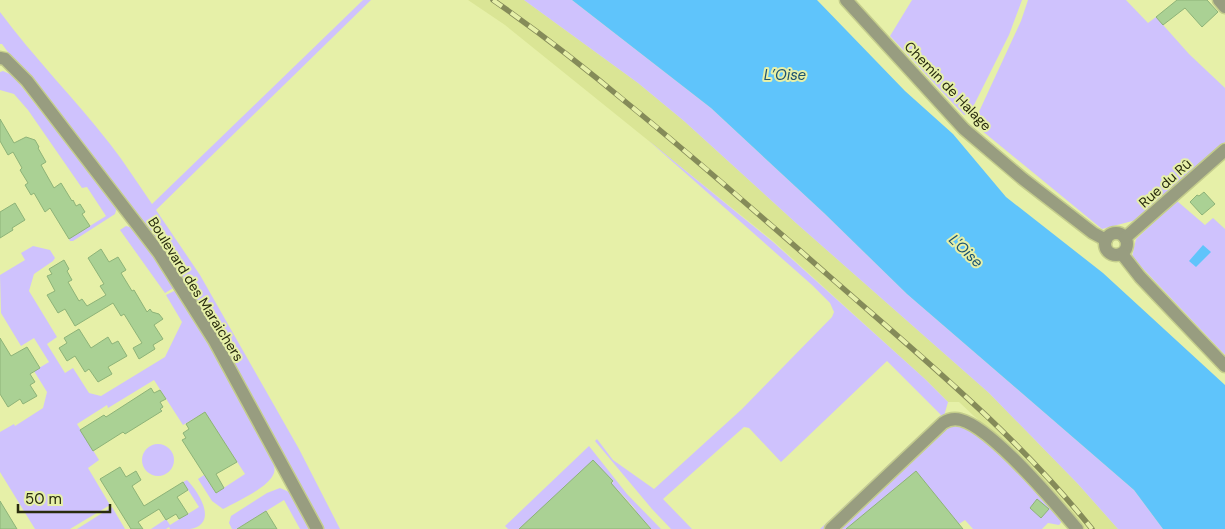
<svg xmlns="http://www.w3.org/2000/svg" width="1225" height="529" font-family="'DM Sans',sans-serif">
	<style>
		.built { fill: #dae595 }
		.green { fill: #cfc2fd }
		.water { fill: #5fc4fb }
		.building { fill: #aad194; stroke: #8db378 }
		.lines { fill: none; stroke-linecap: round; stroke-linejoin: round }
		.minor-casing { stroke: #c4cd8c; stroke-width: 15 }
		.minor { stroke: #989d80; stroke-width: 12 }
		.rail-casing { stroke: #858b59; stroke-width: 5.5 }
		.rail { stroke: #e6f0a8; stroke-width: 4; stroke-dasharray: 11; stroke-linecap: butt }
		.labels { text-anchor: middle; stroke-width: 4; stroke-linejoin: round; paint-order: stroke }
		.street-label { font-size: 14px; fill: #282b0e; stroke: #e6f0a8 }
		.water-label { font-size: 15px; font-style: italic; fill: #1d5370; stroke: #e6f0a8 }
	</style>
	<rect width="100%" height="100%" fill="#e6f0a8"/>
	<!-- built -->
	<path class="built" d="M468,0H524L638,83L684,121L796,223L989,393L1078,484L1118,529H1073L991,432L959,402H948L925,379L773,241L505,25Z"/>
	<!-- green -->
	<g class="green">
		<path d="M363,0H371L156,210L200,275L299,449L340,529H323L220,338L2,44H0V12C34,58 75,99 110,144C125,163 138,184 152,204Z"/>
		<path d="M524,0H572L711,108L824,213L907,294L1134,490L1163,529H1118L1078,484L989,393L796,223L684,121L638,83Z"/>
		<path d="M912,0H1022L1009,35L970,113L964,115L890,36Z"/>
		<path d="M1028,0H1126L1148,23L1156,17L1189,54L1225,88V142L1140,219L1102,229L975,125L977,116L1021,21Z"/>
		<path d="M3,71L12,75L18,82L117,207L115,214L73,241H70L69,239L106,216L87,187L82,188L28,110L14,94L0,90V72Z"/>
		<path d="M648,140L773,242L925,379L948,402L944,416L826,529H820L941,415L887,361L781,462L749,428L744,427L663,499L692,529H671L652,509L595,441L597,439L613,460L654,489L742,409L832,317L834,312L830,303L812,285Z"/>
		<path d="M1177,201L1205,225L1213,218L1225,229V355L1132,257L1136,239Z"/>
		<path d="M126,226L133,228L175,287L165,293L120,230Z"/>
		<path d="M33,246L50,250L55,258L53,261L34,274L29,291L57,337L47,344L65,373L73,368L89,393L101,396L165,357L182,322L166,295L176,290L212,349L272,460C274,465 276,470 273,475C267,488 236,502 223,509L212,501L198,479L204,475L216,493L245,474L205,412L183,425L154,380L108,408L107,405L77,424L99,460L88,468L110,505L70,529H35L0,472V432L14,424L15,426L43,408L47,392L34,371L49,362L34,338L21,346L1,313L0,275L25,260L21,253Z"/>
		<path d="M959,423L996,447L1064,519L1059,525L1048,523L1042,529H973L965,520L959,524L916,471L846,529H835L948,425Z"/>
		<circle cx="158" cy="460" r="16"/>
		<path d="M589,446L627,494L661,529H648L650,527L640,517L616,529L636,510L617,489L574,529H562L613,482L593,461L526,529H508L505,526Z"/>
		<path d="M187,480C199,492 219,524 190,529C184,529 176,529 170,529L169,527L166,529H151L166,519L170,525L199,507L183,482Z"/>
		<path d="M280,488L287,491L290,493L309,529H300L284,500L237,529H232L229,523L231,516L267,493Z"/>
		<path d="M112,507L125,529H77Z"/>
	</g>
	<!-- water -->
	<g class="water">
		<path d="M572,0H817L905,91L953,134L1006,197L1103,273L1225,385V529H1163L1134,490L907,294L824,213L711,108Z"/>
		<path d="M1203,245L1211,252L1196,267L1189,261Z"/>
	</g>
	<!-- building -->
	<g class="building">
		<path d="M1177,0H1207L1218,12L1202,27L1185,8L1163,25L1156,17Z"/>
		<path d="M0,119L14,143L26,137L35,140L39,147L38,148L46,162L41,165L54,188L61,183L72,201L73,200L76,206L80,204L85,212L82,214L90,226L69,239L50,208L45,212L34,193L31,195L25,185L28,183L20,170L22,168L13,152L8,155L0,141Z"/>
		<path d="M1204,192L1215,204L1202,215L1190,202L1197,195L1199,196Z"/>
		<path d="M15,203L25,220L12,228L13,230L0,238V212Z"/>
		<path d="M101,249L109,262L118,257L126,270L121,273L132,291L134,290L147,312L150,309L152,312L159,314L163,319L154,325L163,339L153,345L155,349L139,359L133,348L142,343L124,314L121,316L113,303L75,326L65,309L58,313L47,295L55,291L47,276L52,274L49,269L64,260L69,269L67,271L72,280L68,282L79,301L82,299L87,306L106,295L100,286L104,284L88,258Z"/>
		<path d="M79,329L91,348L108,337L112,344L118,341L127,356L108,367L112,374L98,382L89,369L85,372L75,356L67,361L59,348L67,343L64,338Z"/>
		<path d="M0,338L11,356L27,347L40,368L30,374L35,382L30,385L37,396L23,404L20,399L8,407L0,394Z"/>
		<path d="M151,388L154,393L160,390L166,399L160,402L163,407L160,409L162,411L125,434L123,432L93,451L80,430L104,415L106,417Z"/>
		<path d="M205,412L237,462L216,474L224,488L216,493L182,440L186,438L183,433L189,429L186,424Z"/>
		<path d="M593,460L613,481L611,483L651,529H519Z"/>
		<path d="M120,467L126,477L136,471L141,480L132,486L144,506L183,482L188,490L177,497L188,514L179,519L176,514L166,520L159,509L138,522L143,529H131L100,479Z"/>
		<path d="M916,471L963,529H846Z"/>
		<path d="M1037,499L1049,509L1041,518L1030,508Z"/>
		<path d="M0,501L17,529H0Z"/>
		<path d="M266,511L277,529H237Z"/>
	</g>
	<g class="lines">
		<defs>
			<g id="minor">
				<path d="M846,0L964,129L1023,179L1093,233L1106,240"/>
				<path d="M1219,0L1225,7"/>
				<path d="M0,58L5,59L27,81L159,253L214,340L317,529"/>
				<circle cx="1116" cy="244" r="11"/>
				<path d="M1125,238L1225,150"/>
				<path d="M1122,254L1140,277L1225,366"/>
				<path d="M831,529L943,423C949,419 954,418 961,420C992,428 1055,503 1077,529"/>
			</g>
		</defs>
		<!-- minor casing -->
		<use href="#minor" class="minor-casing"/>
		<!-- minor -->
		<use href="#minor" class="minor"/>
		<defs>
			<path id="rail" d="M493,0C539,32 584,67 627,103C696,159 762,217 829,276C920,356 1016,434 1092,529"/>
		</defs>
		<!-- rail casing -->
		<use href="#rail" class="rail-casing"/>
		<!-- rail -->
		<use href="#rail" class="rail"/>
	</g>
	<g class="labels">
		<!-- street labels -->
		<g class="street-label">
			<text transform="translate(948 86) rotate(46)" y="5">Chemin de Halage</text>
			<text transform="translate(1165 183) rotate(-42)" y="5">Rue du Rû</text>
			<text transform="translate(196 289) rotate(58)" y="5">Boulevard des Maraichers</text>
		</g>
		<!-- water labels -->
		<g class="water-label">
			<text x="785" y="80">L’Oise</text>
			<text transform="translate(966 251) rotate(44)" y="5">L'Oise</text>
		</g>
	</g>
	<!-- scale -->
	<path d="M18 504v8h92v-8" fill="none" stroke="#282b0e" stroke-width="2.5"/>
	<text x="25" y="504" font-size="15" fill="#282b0e" stroke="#e6f0a8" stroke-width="4" paint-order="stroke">50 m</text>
</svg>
